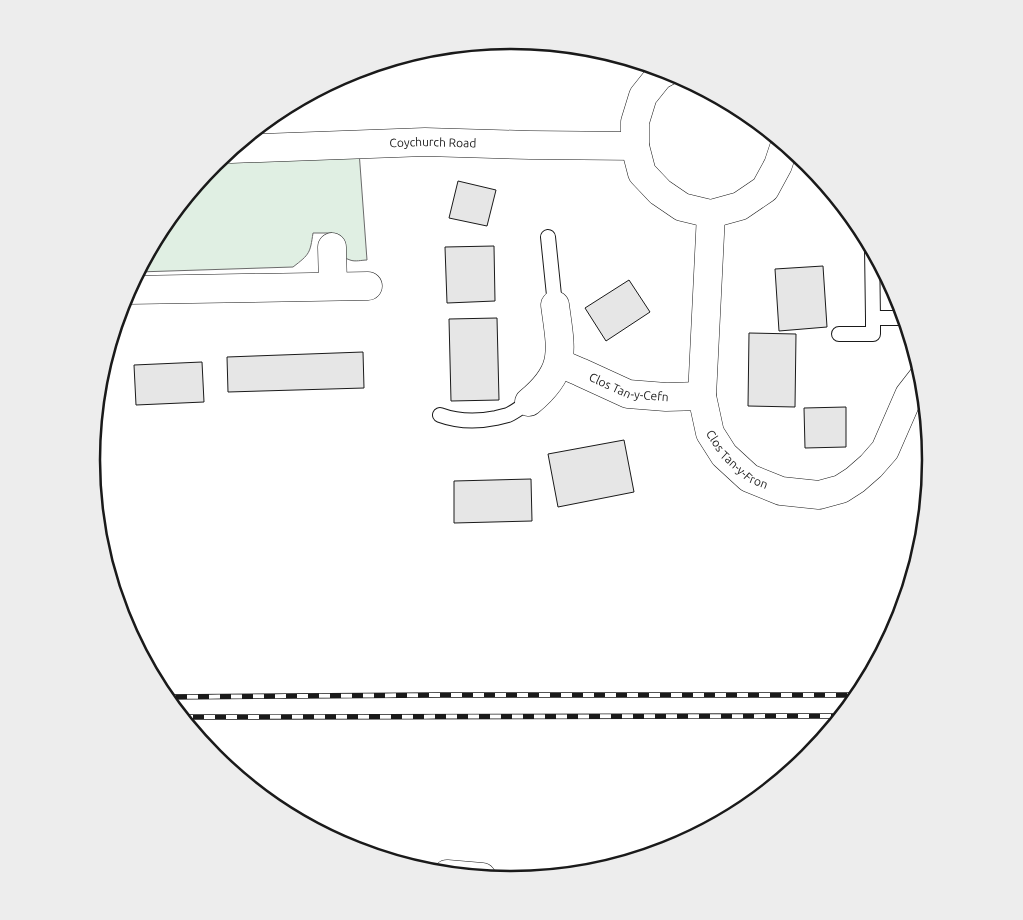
<svg xmlns="http://www.w3.org/2000/svg" width="1023" height="920" font-family="Ubuntu,sans-serif">
	<style>
		.grass { fill: #e0efe3; stroke: #6a6a6a }
		.building { fill: #e6e6e6; stroke: #1a1a1a }
		.lines { fill: none; stroke-linecap: round; stroke-linejoin: round }
		.lane-casing { stroke: #1a1a1a; stroke-width: 16 }
		.street-casing { stroke: #1a1a1a; stroke-width: 29 }
		.secondary-casing { stroke: #1a1a1a; stroke-width: 29 }
		.lane { stroke: #fff; stroke-width: 14 }
		.street { stroke: #fff; stroke-width: 28 }
		.secondary { stroke: #fff; stroke-width: 28 }
		.rail-casing { stroke: #1a1a1a; stroke-width: 5.5 }
		.rail { stroke: #fff; stroke-width: 4; stroke-dasharray: 11; stroke-linecap: butt }
		.labels { text-anchor: middle; stroke-width: 4; stroke-linejoin: round; paint-order: stroke }
		.street-label { font-size: 12px; fill: #1a1a1a; stroke: #fff }
		.rim { fill: none; stroke: #1a1a1a; stroke-width: 2.5 }
	</style>
	<rect width="100%" height="100%" fill="#fff"/>
	<!-- grass -->
	<path class="grass" d="M359,151L367,260C362,260 355,262 350,260C338,257 334,243 332,233H313C310,253 310,254 293,267L138,272L162,226L215,163L219,159Z"/>
	<!-- building -->
	<g class="building">
		<path d="M458,181L496,190L487,226L449,218Z"/>
		<path d="M494,246L495,301L447,303L445,247Z"/>
		<path d="M823,266L827,327L779,331L775,269Z"/>
		<path d="M629,280L650,312L606,341L585,308Z"/>
		<path d="M497,318L499,400L451,401L449,319Z"/>
		<path d="M749,333L796,334L795,407L748,406Z"/>
		<path d="M363,352L364,388L228,392L227,357Z"/>
		<path d="M202,362L204,402L136,405L134,365Z"/>
		<path d="M846,407V447L805,448L804,408Z"/>
		<path d="M928,437H929L931,460L930,474Z"/>
		<path d="M624,440L634,492L558,507L548,454Z"/>
		<path d="M531,479L532,521L454,523V481Z"/>
	</g>
	<g class="lines">
		<defs>
			<g id="lane">
				<path d="M548,237L555,305"/>
				<path d="M872,247L873,318H905"/>
				<path d="M839,334H873V318"/>
				<path d="M440,415C459,422 477,422 496,418C500,417 504,416 508,415C515,412 522,406 529,402"/>
			</g>
			<g id="street">
				<path id="s1" d="M711,214L702,396L710,433L724,455L749,478L781,491L819,495L841,489L855,480L871,466L885,450L909,395L923,377"/>
				<path d="M332,247L333,286"/>
				<path d="M129,290L368,286"/>
				<path id="s2" d="M559,363L580,372L628,394L666,397L702,396"/>
				<path d="M529,402C568,370 561,350 555,305"/>
				<path d="M447,874L482,877"/>
			</g>
			<g id="secondary">
				<path d="M668,71L659,76L643,96L635,122V146L642,173L660,192L682,207L711,214L740,206L765,189L778,165L785,144"/>
				<path id="s3" d="M231,149L425,142L530,145L635,146"/>
			</g>
		</defs>
		<!-- lane casing -->
		<use href="#lane" class="lane-casing"/>
		<!-- street casing -->
		<use href="#street" class="street-casing"/>
		<!-- secondary casing -->
		<use href="#secondary" class="secondary-casing"/>
		<!-- lane -->
		<use href="#lane" class="lane"/>
		<!-- street -->
		<use href="#street" class="street"/>
		<!-- secondary -->
		<use href="#secondary" class="secondary"/>
		<defs>
			<g id="rail">
				<path d="M165,697L438,695H859"/>
				<path d="M182,717L842,716"/>
			</g>
		</defs>
		<!-- rail casing -->
		<use href="#rail" class="rail-casing"/>
		<!-- rail -->
		<use href="#rail" class="rail"/>
	</g>
	<g class="labels">
		<!-- street labels -->
		<g class="street-label">
			<text dy="4" stroke="none"><textPath href="#s3" startOffset="202">Coychurch Road</textPath></text>
			<text dy="4" stroke="none"><textPath href="#s2" startOffset="75">Clos Tan-y-Cefn</textPath></text>
			<text dy="4" stroke="none"><textPath href="#s1" startOffset="259">Clos Tan-y-Fron</textPath></text>
		</g>
	</g>
	<!-- crop -->
	<path d="M0 0H1023V920H0ZM100 460a411 411 0 1 1 822 0a411 411 0 1 1-822 0Z" fill="#ededed" fill-rule="evenodd"/>
	<path class="rim" d="M100 460a411 411 0 1 1 822 0a411 411 0 1 1-822 0Z"/>
</svg>
